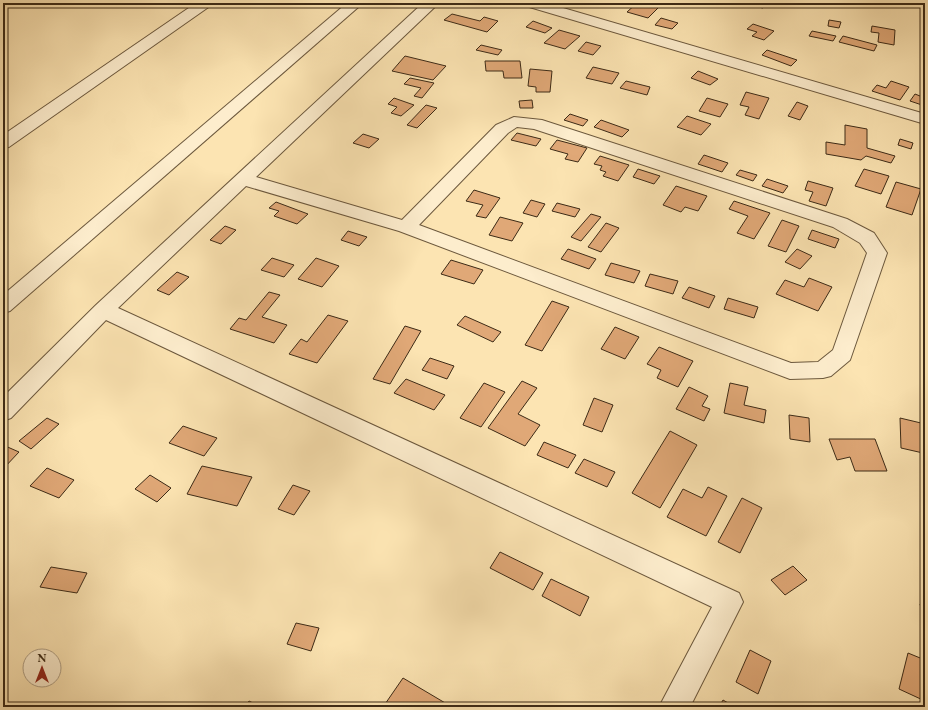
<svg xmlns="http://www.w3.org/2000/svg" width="928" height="710" font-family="'EB Garamond',serif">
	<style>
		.building { fill: #e0a877; stroke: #3c2a16 }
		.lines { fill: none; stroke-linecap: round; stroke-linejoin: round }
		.minor-casing { stroke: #6c583d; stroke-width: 2 }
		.minor { fill: #fdedcd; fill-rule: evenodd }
	</style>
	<rect width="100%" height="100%" fill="#fce4b2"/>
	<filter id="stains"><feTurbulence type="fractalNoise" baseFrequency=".005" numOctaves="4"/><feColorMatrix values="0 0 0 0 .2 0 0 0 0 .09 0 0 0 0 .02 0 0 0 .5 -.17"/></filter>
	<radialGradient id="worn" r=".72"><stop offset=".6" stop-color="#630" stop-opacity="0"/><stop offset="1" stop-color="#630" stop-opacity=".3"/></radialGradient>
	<!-- building -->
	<g class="building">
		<path d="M578,3H596L592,7Z"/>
		<path d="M637,3H663L648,18L627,12Z"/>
		<path d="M755,3H767L763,8L753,6Z"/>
		<path d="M452,14L480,21L484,17L498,21L487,32L444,20Z"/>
		<path d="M661,18L678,23L672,29L655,25Z"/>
		<path d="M829,20L841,22L839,28L828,26Z"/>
		<path d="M533,21L552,28L545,33L526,27Z"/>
		<path d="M753,24L774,31L764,40L752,36L757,32L747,29Z"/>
		<path d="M872,26L895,30L894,45L878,42L879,33L871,32Z"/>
		<path d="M559,30L580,36L565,49L544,43Z"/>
		<path d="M812,31L836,36L833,41L809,36Z"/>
		<path d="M843,36L877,45L874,51L839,42Z"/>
		<path d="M586,42L601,46L593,55L578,51Z"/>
		<path d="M481,45L502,50L498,55L476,50Z"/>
		<path d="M767,50L797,60L791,66L762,55Z"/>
		<path d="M405,56L446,66L433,80L392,71Z"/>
		<path d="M485,61H520L522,78H504L503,71H486Z"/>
		<path d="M593,67L619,73L612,84L586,78Z"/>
		<path d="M530,69L552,71L550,92H536V87L528,86Z"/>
		<path d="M698,71L718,79L710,85L691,78Z"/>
		<path d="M410,78L434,83L422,98L414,96L421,88L404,84Z"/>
		<path d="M626,81L650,87L647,95L620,88Z"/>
		<path d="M891,81L909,87L900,100L872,91L877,85L886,88Z"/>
		<path d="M746,92L769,98L759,119L745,115L749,107L740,105Z"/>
		<path d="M915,94L925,98V106L910,101Z"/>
		<path d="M394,98L414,105L401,116L391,113L397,107L388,104Z"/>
		<path d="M707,98L728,104L720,117L699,111Z"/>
		<path d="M532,100L533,108H520L519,101Z"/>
		<path d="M797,102L808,106L800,120L788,116Z"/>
		<path d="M426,105L437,108L417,128L407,125Z"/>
		<path d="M570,114L588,120L583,126L564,120Z"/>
		<path d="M687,116L711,124L701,135L677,127Z"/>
		<path d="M601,120L629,130L622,137L594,127Z"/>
		<path d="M845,125L867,129V148L895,156L891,163L866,156L861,160L826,154V142L845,145Z"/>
		<path d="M517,133L541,139L536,146L511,140Z"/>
		<path d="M363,134L379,139L369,148L353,143Z"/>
		<path d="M900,139L913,143L911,149L898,145Z"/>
		<path d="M557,140L587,148L578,162L565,159L568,154L550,149Z"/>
		<path d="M704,155L728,163L722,172L698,164Z"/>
		<path d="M600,156L629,165L618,181L603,176L606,172L600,170L602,166L594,164Z"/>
		<path d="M638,169L660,176L654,184L633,177Z"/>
		<path d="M864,169L889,176L881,194L855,186Z"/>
		<path d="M740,170L757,175L753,181L736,175Z"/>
		<path d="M767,179L788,186L783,193L762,186Z"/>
		<path d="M808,181L833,188L826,206L809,201L813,192L805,190Z"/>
		<path d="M896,182L921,189L912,215L886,207Z"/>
		<path d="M676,186L707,196L698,211L685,207L681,212L663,205Z"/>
		<path d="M474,190L500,198L486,218L476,216L483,205L466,201Z"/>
		<path d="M531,200L545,204L537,217L523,213Z"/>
		<path d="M734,201L770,213L754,239L737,233L748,216L729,209Z"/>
		<path d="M276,202L308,214L297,224L274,216L279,211L269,208Z"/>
		<path d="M557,203L580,209L575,217L552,211Z"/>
		<path d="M591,214L601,217L581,241L571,237Z"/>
		<path d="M500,217L523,223L512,241L489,235Z"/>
		<path d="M782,220L799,226L786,252L768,246Z"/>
		<path d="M606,223L619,228L601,252L588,247Z"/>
		<path d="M225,226L236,230L221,244L210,240Z"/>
		<path d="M812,230L839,239L835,248L808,239Z"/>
		<path d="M348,231L367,237L359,246L341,240Z"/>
		<path d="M568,249L596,259L589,269L561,259Z"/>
		<path d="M797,249L812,256L800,269L785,262Z"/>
		<path d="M272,258L294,265L284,277L261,270Z"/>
		<path d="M316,258L339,266L322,287L298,279Z"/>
		<path d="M451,260L483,270L474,284L441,274Z"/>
		<path d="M611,263L640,271L634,283L605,275Z"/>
		<path d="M177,272L189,277L169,295L157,290Z"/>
		<path d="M650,274L678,281L673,294L645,286Z"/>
		<path d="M809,278L832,287L818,311L776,294L785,280L804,287Z"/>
		<path d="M689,287L715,296L709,308L682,298Z"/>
		<path d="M269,292L280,295L262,317L287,325L274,343L230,329L239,318L246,320Z"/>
		<path d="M728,298L758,307L754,318L724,309Z"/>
		<path d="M552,301L569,307L542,351L525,345Z"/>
		<path d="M328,315L348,321L317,363L289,354L301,339L307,342Z"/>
		<path d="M465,316L501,332L493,342L457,325Z"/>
		<path d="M405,326L421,331L390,384L373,379Z"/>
		<path d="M615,327L639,337L625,359L601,349Z"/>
		<path d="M659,347L693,361L678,387L657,378L661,370L647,364Z"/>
		<path d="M430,358L454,366L447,379L422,370Z"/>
		<path d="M406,379L445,395L434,410L394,393Z"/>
		<path d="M522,381L537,388L518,414L540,425L525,446L488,428Z"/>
		<path d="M484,383L505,392L481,427L460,418Z"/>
		<path d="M730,383L748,387L744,405L766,410L764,423L724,413Z"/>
		<path d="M689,387L708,396L702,406L710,409L704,421L676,409Z"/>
		<path d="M594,398L613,405L602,432L583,425Z"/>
		<path d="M789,415L809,418L810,442L790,439Z"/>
		<path d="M47,418L59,424L31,449L19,441Z"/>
		<path d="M900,418L921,423L923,453L901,448Z"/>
		<path d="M183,426L217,438L204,456L169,443Z"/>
		<path d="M670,431L697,445L660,508L632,493Z"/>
		<path d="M829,439H875L887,471H855L850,457L837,460Z"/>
		<path d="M544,442L576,455L568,468L537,455Z"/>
		<path d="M3,445L19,452L3,469Z"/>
		<path d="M584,459L615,472L607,487L575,473Z"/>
		<path d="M202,466L252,477L237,506L187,494Z"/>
		<path d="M47,468L74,480L59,498L30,486Z"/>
		<path d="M150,475L171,488L157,502L135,489Z"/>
		<path d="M293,485L310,491L294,515L278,509Z"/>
		<path d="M708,487L727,496L706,536L667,517L683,489L702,498Z"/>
		<path d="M742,498L762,508L740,553L718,542Z"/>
		<path d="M500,552L543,573L533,590L490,568Z"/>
		<path d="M793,566L807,580L785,595L771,580Z"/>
		<path d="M51,567L87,573L77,593L40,587Z"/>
		<path d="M551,579L589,597L580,616L542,596Z"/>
		<path d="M920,604H925V623Z"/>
		<path d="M296,623L319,628L311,651L287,644Z"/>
		<path d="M750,650L771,661L758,694L736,682Z"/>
		<path d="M908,653L925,660V701L899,689Z"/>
		<path d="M403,678L452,707H383Z"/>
		<path d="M723,700L735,707H719Z"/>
		<path d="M249,701L261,707H245Z"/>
	</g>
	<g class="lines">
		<defs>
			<g id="minor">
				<path d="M196,3H212L210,6L9,147L3,148V135Z"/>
				<path d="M347,3H363L10,311L3,313V295Z"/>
				<path d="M423,3H439L256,177L402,220L496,125L514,117L542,120L847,219L874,233L887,253L850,360L831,376L823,378L790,379L399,231L246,186L118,308L739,593L743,602L690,707H659L712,607L106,320L11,418L3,421V397L96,305ZM517,127L534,129L833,227L860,243L867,253L833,350L818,362L791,363L419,225L508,133Z"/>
				<path d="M524,3H546L925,114V124L526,6Z"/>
			</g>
		</defs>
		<!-- minor casing -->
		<use href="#minor" class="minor-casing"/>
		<!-- minor -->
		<use href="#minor" class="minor"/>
	</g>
	<!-- margin -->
	<rect width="928" height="710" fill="none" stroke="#fce4b2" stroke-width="16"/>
	<rect x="4" y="4" width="920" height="702" fill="none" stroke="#3c2a16" stroke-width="2"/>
	<rect x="8" y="8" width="912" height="694" fill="none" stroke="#3c2a16"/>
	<!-- north arrow -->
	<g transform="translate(42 668)"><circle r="19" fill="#fdedcd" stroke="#b09f84"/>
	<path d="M0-3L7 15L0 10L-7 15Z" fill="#8f2418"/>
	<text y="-6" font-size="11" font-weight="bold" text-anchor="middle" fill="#3c2a16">N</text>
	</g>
	<rect width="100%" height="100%" filter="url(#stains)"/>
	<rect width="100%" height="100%" fill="url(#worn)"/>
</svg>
